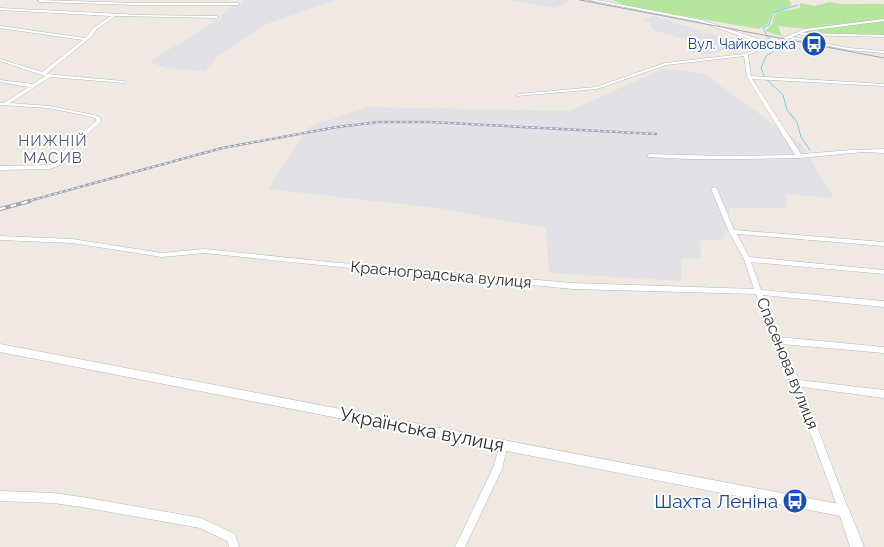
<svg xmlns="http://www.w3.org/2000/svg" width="884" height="547" font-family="Raleway,sans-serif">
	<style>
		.industrial { fill: #e3e1e8 }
		.green { fill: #b6e59e }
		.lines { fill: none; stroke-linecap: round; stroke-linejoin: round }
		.stream { stroke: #75cff0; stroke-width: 1 }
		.minor-casing { stroke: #b4b7c1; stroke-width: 1 }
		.tertiary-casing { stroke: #b4b7c1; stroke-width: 1 }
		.minor { fill: #fff; fill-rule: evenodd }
		.tertiary { fill: #fff; fill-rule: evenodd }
		.tram { stroke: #a3a6b8; stroke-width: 1 }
		.rail-far1-casing { stroke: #a3a6b8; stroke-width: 2.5 }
		.rail-casing { stroke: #a3a6b8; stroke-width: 4 }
		.rail-far1 { stroke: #fff; stroke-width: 1; stroke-dasharray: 3; stroke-linecap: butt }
		.rail { stroke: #fff; stroke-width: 2; stroke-dasharray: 5.5; stroke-linecap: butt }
		.labels { text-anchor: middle; stroke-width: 4; stroke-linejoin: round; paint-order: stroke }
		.far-transit-label { font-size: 14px; fill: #164399; stroke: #fff; text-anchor: end }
		.far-neighbourhood-label { font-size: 15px; letter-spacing: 1px; fill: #4d5680; stroke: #fff }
		.street-label { font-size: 16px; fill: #2e2e2e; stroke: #fff }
		.near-street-label { font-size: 19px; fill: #2e2e2e; stroke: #fff }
		.near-transit-label { font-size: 19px; fill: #164399; stroke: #fff; text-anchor: end }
	</style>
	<rect width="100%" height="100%" fill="#efe9e1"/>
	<!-- industrial -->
	<g class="industrial">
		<path d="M244,0H336L264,25L216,58L205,71L166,68L149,62L219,19L231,6L242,5Z"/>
		<path d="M508,0H570L555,8Z"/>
		<path d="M653,16L709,33L749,42L707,55L704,53L700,44L654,30L650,26L652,23L643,20Z"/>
		<path d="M662,69L703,73L801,144L834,198L785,194L787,208H730L723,239L699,241L702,258L681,259V281L549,273L546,228L437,208L268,189L309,127L368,107L570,111Z"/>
	</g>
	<!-- green -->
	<g class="green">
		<path d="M613,0H789L792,3L790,7L772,13L768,24L759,29L627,6Z"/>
		<path d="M829,2C848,6 864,3 884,4V19L807,29L778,26L782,36L765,31L772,24L774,15L778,12L800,8V3L815,6Z"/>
		<path d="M884,21V35L801,33L811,30Z"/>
	</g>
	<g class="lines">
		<!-- stream -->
		<g class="stream">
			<path d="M766,34L763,28L769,25L773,13L798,5"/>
			<path d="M766,36L773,41"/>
			<path d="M779,44L780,47L766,56L761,68L765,78L783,95L787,110L797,122L801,137L810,150"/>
		</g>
		<defs>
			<g id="minor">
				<path d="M38,0L137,3H238L240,4L238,5H137L39,2Z"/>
				<path d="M589,0H597L702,20L770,43L805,29L884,19V21L806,31L802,33L884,35V37L801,35L799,34L792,37L849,48L884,51V53L849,50L789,38L748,55L751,76L884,84V86L752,79L801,154L852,150L884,149V153L863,152L800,158L744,159H688L648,157V155L650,154L725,156L795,155L747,77L744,56L666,65L597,89L517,96V95L519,94L596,87L665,63L744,54L766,45L700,22Z"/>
				<path d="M0,8L141,15L217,16L219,17L217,18L115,16L96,30L92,36L46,74L123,81L125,82V83L50,77L10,103L49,106L94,115L100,117L101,121V122L72,147L60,165L50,169L0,170V166L49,165L56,163L68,145L96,121V119L93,117L49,108L0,105V103H4L29,87L0,82V80L33,84L45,76L0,61V59L42,72L83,40L0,28V26L85,38L89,34L93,28L111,16L0,10Z"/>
				<path d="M714,187L717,189L734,230L884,242V246L737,234L749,257L884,270V274L751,262L761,290L884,301V307L763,295L778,337L884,347V353L781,344L799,380L884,390V398L802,387L849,511L847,514L844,516L841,514L839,511L792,383L771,340L756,294L573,289L330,266L204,253L162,257L72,243L0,240V236L72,239L162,253L204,249L330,262L573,283L754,289L744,259L729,232L711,189Z"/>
				<path d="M504,440L507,441L508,444L502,469L465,547H455L493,468L501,441Z"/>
				<path d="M0,491L53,493L82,497L201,518L235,534L239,547H229L227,541L200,528L82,507L53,503L0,501Z"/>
			</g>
			<path id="tertiary" d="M0,344L844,505L848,507L864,547H850L840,516L0,352Z"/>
		</defs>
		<!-- minor casing -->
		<use href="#minor" class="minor-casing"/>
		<!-- tertiary casing -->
		<use href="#tertiary" class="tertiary-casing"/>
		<!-- minor -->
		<use href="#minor" class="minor"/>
		<!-- tertiary -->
		<use href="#tertiary" class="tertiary"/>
		<!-- tram -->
		<path class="tram" d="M580,0L884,58"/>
		<defs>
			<path id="rail-far1" d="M25,202L222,148L337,127L379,122H430L656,134"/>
			<path id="rail" d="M0,209L30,201"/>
		</defs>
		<!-- rail-far1 casing -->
		<use href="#rail-far1" class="rail-far1-casing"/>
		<!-- rail casing -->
		<use href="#rail" class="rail-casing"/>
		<!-- rail-far1 -->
		<use href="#rail-far1" class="rail-far1"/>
		<!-- rail -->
		<use href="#rail" class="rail"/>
	</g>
	<!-- icons -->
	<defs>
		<symbol id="bus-disc" viewBox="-11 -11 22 22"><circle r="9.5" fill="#1a4fb4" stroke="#fff"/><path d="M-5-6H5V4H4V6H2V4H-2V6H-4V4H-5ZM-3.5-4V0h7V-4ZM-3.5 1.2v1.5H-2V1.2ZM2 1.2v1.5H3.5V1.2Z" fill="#fff"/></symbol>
	</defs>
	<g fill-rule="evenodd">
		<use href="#bus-disc" x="800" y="30" width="28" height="28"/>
		<use href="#bus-disc" x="781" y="487" width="28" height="28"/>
	</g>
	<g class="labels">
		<!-- far-transit labels -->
		<g class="far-transit-label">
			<text x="796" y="49">Вул. Чайковська</text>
		</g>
		<!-- far-neighbourhood labels -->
		<g class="far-neighbourhood-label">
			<text x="53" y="146">НИЖНІЙ<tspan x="53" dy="17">МАСИВ</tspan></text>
		</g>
		<!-- street labels -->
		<g class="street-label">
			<text transform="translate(441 274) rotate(5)" y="6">Красноградська вулиця</text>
			<text transform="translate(788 363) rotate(68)" y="6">Спасенова вулиця</text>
		</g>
		<!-- near-street labels -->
		<g class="near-street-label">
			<text transform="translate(422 429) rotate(11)" y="7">Українська вулиця</text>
		</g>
		<!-- near-transit labels -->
		<g class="near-transit-label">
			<text x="778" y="508">Шахта Леніна</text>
		</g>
	</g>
</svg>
